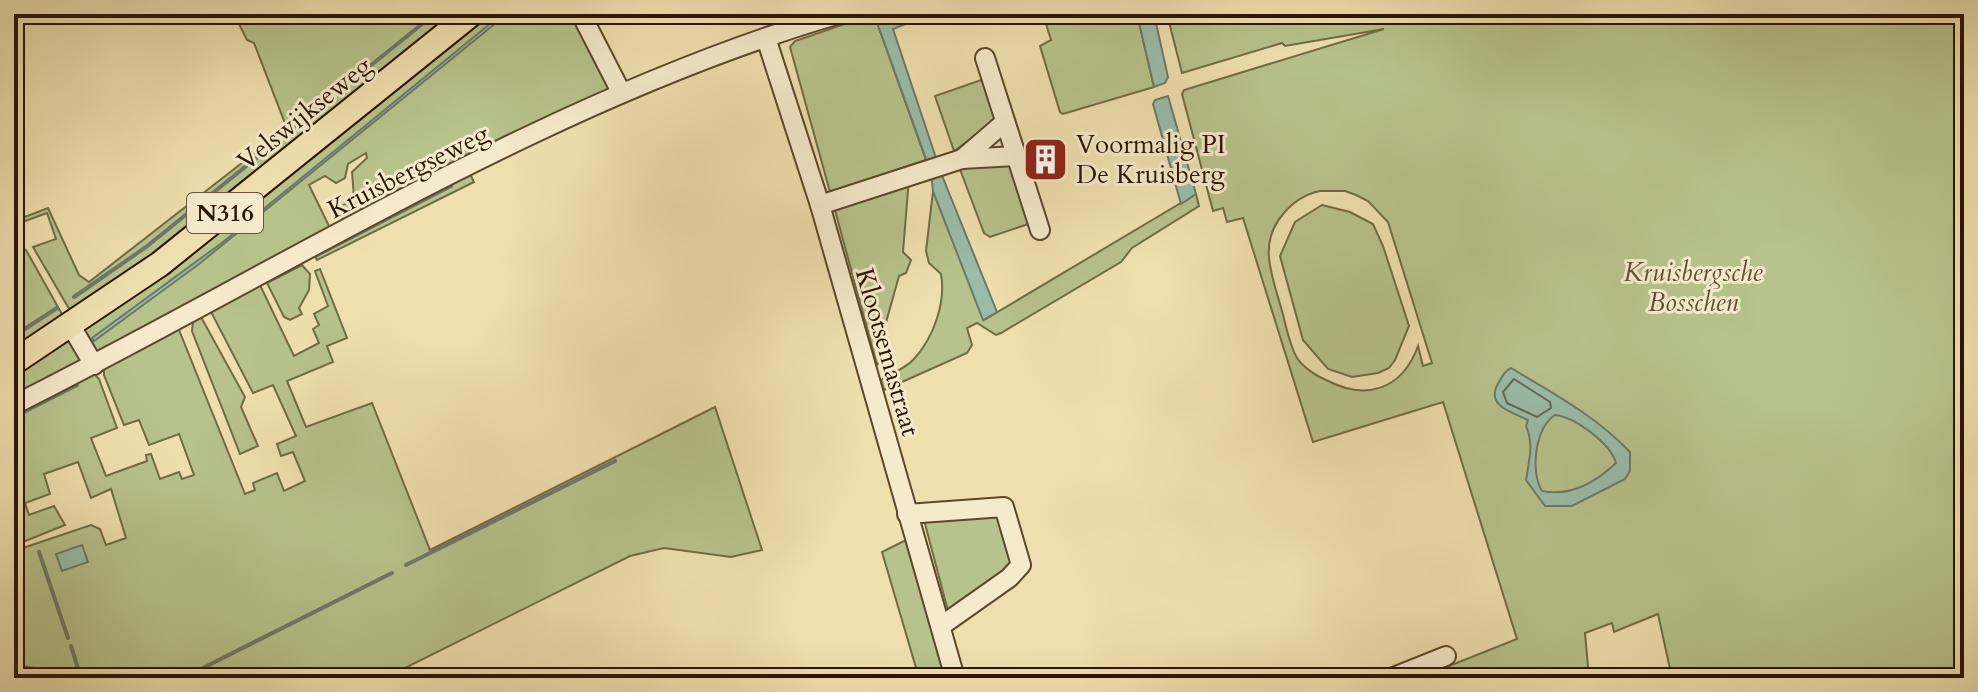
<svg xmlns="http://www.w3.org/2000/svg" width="1978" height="692" font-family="Cardo,serif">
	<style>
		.green { fill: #b7c28c; stroke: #716b46; stroke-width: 2; fill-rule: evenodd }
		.water { fill: #9abdaa; stroke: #6e7966; stroke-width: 2; fill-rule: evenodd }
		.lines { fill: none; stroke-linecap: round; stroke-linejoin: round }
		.shore { stroke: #626855; stroke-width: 2 }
		.stream { stroke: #6e7966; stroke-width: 4 }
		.minor-casing { stroke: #5c472c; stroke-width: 22 }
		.major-casing { stroke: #2b1400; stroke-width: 28 }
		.minor { stroke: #f5eacb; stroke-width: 18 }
		.major { stroke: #efdfaf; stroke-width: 24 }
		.labels { text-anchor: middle; stroke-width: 6; stroke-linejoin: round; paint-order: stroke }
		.shield { fill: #f5eacb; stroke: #68543d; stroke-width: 2 }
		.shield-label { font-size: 24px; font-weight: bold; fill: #2b1400 }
		.street-label { font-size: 26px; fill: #2b1400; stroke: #f5eacb }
		.poi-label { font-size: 26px; fill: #2b1400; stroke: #f5eacb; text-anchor: start }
		.park-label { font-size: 26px; font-style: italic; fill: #5c5131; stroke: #f5eacb }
	</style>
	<rect width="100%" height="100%" fill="#efdfaf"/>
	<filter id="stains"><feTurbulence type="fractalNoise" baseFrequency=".0025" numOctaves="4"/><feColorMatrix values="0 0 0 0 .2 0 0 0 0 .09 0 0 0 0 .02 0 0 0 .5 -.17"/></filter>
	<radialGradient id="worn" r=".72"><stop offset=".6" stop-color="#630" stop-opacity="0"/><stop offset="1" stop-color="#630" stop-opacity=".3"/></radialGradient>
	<!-- green -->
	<g class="green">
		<path d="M234,14H460L78,314L68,307L33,247L56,239L47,213L14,225V221L48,208L79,275L89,282L283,131L286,126L254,43L247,40Z"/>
		<path d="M482,14H577L610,82L606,93L343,221L337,209L354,198L352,172L367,158L366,153L348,164L345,178L336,183L325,176L309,185L331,230L98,355L79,331Z"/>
		<path d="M874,14L926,160L830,192L790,47L795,41Z"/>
		<path d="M1043,14H1137L1154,87L1063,114L1060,112L1040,46L1051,40Z"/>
		<path d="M1167,14H1964V678H1672L1658,614L1614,632L1612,623L1585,633L1589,678H1419L1517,639L1443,402L1313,442L1243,218L1227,222L1223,208L1213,211L1182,94L1184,90L1384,29L1285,46L1282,43L1182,73ZM1320,191H1345L1356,195L1368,201L1388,222L1432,363L1423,366L1418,346C1402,390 1366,401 1326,380C1316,376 1303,367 1297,358C1289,344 1286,325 1282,311C1272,275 1257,243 1284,213C1294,201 1306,194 1320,191Z"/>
		<path d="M984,79L1000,118L954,151L935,96Z"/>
		<path d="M1013,159L1031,223L990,237L984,233L958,164Z"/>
		<path d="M470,174L474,182L317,260L314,254Z"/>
		<path d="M909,178L903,252L911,260L906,273L899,276L880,344L887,351L877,365L833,203Z"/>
		<path d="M933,191L984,320L1196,194L1199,206L1132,248L1121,262L1001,333L996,335L977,323L967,328L972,345L967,353L884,390L881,380C891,374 906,368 914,359C934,337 946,302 941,274L929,263L926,251Z"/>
		<path d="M1322,205L1350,212L1373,224L1383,246L1409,326L1395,360L1389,368L1378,373L1352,377L1328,369L1303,340L1280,256L1295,222Z"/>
		<path d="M26,250L63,316L14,354V268L17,254Z"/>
		<path d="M302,265L310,274L309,290L299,308L302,314L290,320L284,317L267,283Z"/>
		<path d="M320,269L347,338L327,346L333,362L287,381L306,427L372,403L430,550L715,407L762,550L731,557L664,548L630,556L385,678H185L198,669L178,678H14V551L91,525L100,529L106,545L126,538L111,489L91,498L78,462L44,474L50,494L25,503L29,515L54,506L65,525L23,542L14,540V504L24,500L22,497L14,500V411L91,371L99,379L117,428L91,438L106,476L147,461L146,455L151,454L160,479L179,472L182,479L194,475L179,434L149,445L139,420L124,425L104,375V366L177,325L245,494L255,490L253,483L277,473L284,491L305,481L293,452L281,456L277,444L296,436L273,385L253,393L209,308L260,285L294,356L319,343L313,329L319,325L314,314L328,306L315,271Z"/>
		<path d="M201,317L245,397L241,407L258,446L240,454L192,331L193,322Z"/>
		<path d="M72,335L84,359L14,401V371Z"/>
		<path d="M996,515L1000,517L1015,563L948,611L924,520Z"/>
		<path d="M906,540L946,678H919L882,552Z"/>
	</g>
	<!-- water -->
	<g class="water">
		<path d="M502,14H507L199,264L94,341L92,338L223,242Z"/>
		<path d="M874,14H930L893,29L941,173L997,312L983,320L933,191L931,173Z"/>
		<path d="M1137,14H1154L1168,77L1165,83L1154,87Z"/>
		<path d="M1168,96L1196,194L1181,204L1153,104L1155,100Z"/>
		<path d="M1511,368C1553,393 1597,417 1630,452V471L1625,479L1572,506H1545L1526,480C1529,461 1534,444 1526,426L1528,420C1512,412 1484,406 1499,382C1503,375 1505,371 1511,368ZM1555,415C1575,417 1611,444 1616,463C1596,482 1571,497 1542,491C1530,472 1535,428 1555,415Z"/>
		<path d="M82,545L88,562L62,571L56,554Z"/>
	</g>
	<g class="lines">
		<!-- shore -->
		<path class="shore" d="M1514,379L1550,402L1551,408L1537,417L1507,403L1503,392Z"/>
		<!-- stream -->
		<g class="stream">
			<path d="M317,255L451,186"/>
			<path d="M74,297L146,247L427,20"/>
			<path d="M14,336L57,308"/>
			<path d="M14,417L77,385"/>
			<path d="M39,552L68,638"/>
			<path d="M406,565L615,461"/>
			<path d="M71,646L81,678"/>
			<path d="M14,665L80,678"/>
			<path d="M197,671L392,573"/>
		</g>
		<defs>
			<g id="minor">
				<path d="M581,14L621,92"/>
				<path d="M766,38L820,205L955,678"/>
				<path d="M985,58L1040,230"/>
				<path d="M1005,122L962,159L1016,156"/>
				<path d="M820,205L962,159"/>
				<path d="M71,326L94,365"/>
				<path d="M14,405C285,269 546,100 839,14"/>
				<path d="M907,514L1004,507L1021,565L1009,578L941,626"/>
				<path d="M1391,678L1446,656"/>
			</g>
			<path id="major" d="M14,362L160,264L471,14"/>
		</defs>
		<!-- minor casing -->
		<use href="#minor" class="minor-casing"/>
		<!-- major casing -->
		<use href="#major" class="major-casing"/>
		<!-- minor -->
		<use href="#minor" class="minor"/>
		<!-- major -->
		<use href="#major" class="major"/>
	</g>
	<!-- icons -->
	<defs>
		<symbol id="building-square" viewBox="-11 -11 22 22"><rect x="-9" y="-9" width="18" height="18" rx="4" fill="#8f2418" stroke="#f5eacb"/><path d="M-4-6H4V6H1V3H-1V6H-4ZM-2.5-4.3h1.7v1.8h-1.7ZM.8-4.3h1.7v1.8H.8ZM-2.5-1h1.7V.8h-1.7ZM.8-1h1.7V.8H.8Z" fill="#fff"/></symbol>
	</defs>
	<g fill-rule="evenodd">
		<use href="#building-square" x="1020" y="134" width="51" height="51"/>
	</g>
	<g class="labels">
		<!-- shield labels -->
		<rect class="shield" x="187" y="193" width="76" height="40" rx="6"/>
		<g class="shield-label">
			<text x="225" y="221">N316</text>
		</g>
		<!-- street labels -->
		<g class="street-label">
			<text transform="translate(304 113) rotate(-39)" y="9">Velswijkseweg</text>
			<text transform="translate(408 171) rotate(-27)" y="9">Kruisbergseweg</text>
			<text transform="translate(888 352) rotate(74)" y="9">Klootsemastraat</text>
		</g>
		<!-- poi labels -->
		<g class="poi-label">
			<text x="1076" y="153">Voormalig PI<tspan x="1076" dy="30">De Kruisberg</tspan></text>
		</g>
		<!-- park labels -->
		<g class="park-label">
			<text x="1693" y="281">Kruisbergsche<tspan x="1693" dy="30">Bosschen</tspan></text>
		</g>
	</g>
	<!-- margin -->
	<rect width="1978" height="692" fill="none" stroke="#efdfaf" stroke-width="48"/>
	<rect x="16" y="16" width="1946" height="660" fill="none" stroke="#2b1400" stroke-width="4"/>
	<rect x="24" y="24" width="1930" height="644" fill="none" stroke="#2b1400" stroke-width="2"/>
	<rect width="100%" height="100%" filter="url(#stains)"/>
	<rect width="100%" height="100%" fill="url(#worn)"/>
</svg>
